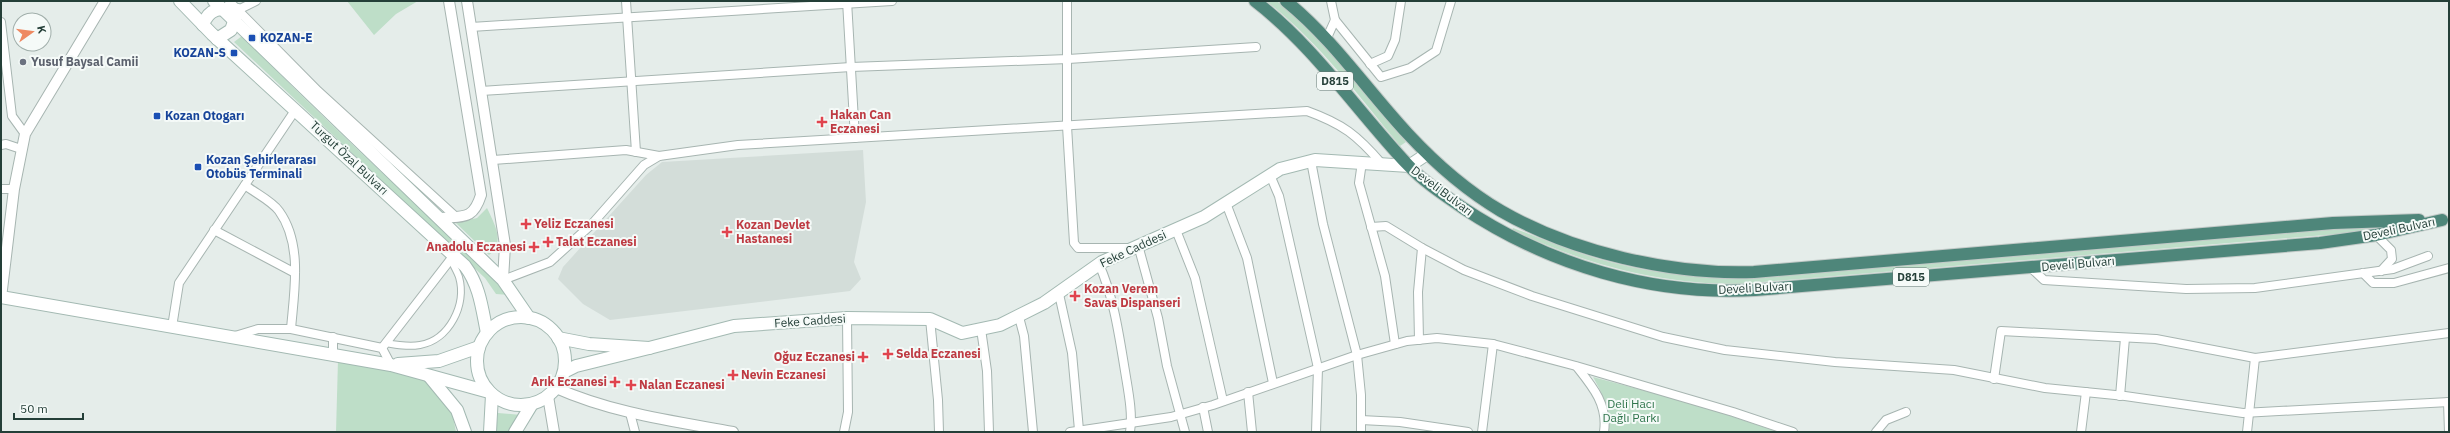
<svg xmlns="http://www.w3.org/2000/svg" width="2450" height="433" font-family="'IBM Plex Sans',sans-serif">
	<style>
		.built { fill: #d3ddd9 }
		.green { fill: #bedec8 }
		.lines { fill: none; stroke-linecap: round; stroke-linejoin: round }
		.pedestrian-casing { stroke: #a7b5b1; stroke-width: 8 }
		.minor-casing { stroke: #a7b5b1; stroke-width: 10 }
		.tertiary-casing { stroke: #a7b5b1; stroke-width: 12 }
		.secondary-casing { stroke: #a3b9b2; stroke-width: 14 }
		.trunk-casing { stroke: #c2c9c7; stroke-width: 14 }
		.pedestrian { stroke: #fff; stroke-width: 6 }
		.minor { stroke: #fff; stroke-width: 8 }
		.tertiary { stroke: #fff; stroke-width: 10 }
		.secondary { stroke: #fff; stroke-width: 12 }
		.trunk { stroke: #4e867a; stroke-width: 12 }
		.transit-dot { fill: #1a4fb4; stroke: #f5faf8; stroke-width: 1.5 }
		.worship-dot { fill: #6b7280; stroke: #f5faf8; stroke-width: 1.5 }
		.health-dot { fill: #e0444e; stroke: #f5faf8; stroke-width: 1.5 }
		.labels { text-anchor: middle; stroke-width: 4; stroke-linejoin: round; paint-order: stroke }
		.shield { fill: #f5faf8; stroke: #637772; stroke-width: 1 }
		.shield-label { font-size: 11px; font-weight: bold; fill: #243f38 }
		.transit-label { font-size: 12px; font-weight: bold; fill: #164399; stroke: #f5faf8; text-anchor: start }
		.worship-label { font-size: 12px; font-weight: bold; fill: #5b616d; stroke: #f5faf8; text-anchor: start }
		.health-label { font-size: 12px; font-weight: bold; fill: #be3a42; stroke: #f5faf8; text-anchor: start }
		.street-label { font-size: 12px; fill: #243f38; stroke: #f5faf8 }
		.park-label { font-size: 12px; fill: #2f754c; stroke: #f5faf8 }
	</style>
	<rect width="100%" height="100%" fill="#e5edea"/>
	<!-- built -->
	<path class="built" d="M863,150L866,202L854,262L861,279L850,291L610,320L583,304L558,279L563,267L646,175L662,162Z"/>
	<!-- green -->
	<g class="green">
		<path d="M347,1H418L396,14L374,35Z"/>
		<path d="M1266,1H1277L1321,41L1406,142L1400,146C1358,95 1318,41 1266,1Z"/>
		<path d="M242,36C329,125 421,208 511,295L496,294L485,278L234,42Z"/>
		<path d="M487,208C494,223 506,243 489,255L456,223L477,218Z"/>
		<path d="M2354,227L2371,228L2361,232L1739,284C1658,284 1584,264 1512,230L1513,228C1546,240 1580,255 1614,263C1653,273 1694,277 1735,279Z"/>
		<path d="M338,360L427,379L451,407L456,432H336Z"/>
		<path d="M1593,377L1698,405L1778,432H1608C1612,411 1603,395 1593,377Z"/>
		<path d="M498,413L521,415L511,432H496Z"/>
	</g>
	<g class="lines">
		<defs>
			<path id="pedestrian" d="M386,343C397,345 408,347 420,345C449,340 467,305 459,277C457,271 453,265 451,260"/>
			<g id="minor">
				<path d="M229,1L318,91L456,217"/>
				<path d="M626,1L636,152"/>
				<path d="M847,1L855,138"/>
				<path d="M1067,1V126L1074,243L1078,248H1131"/>
				<path d="M238,10L256,1"/>
				<path d="M1335,20L1381,77L1410,68L1436,51L1451,1"/>
				<path d="M1,22L12,116L25,134"/>
				<path d="M471,27L892,1"/>
				<path d="M1326,40L1335,20L1331,1"/>
				<path d="M1370,64L1388,56L1395,40L1401,1"/>
				<path d="M481,91L851,67L1068,59L1256,47"/>
				<path d="M1,145L6,144L21,149"/>
				<path d="M493,160L626,150L659,156"/>
				<path d="M1311,161L1323,224L1357,355L1361,395V432"/>
				<path d="M1362,162L1359,183L1385,276L1395,344"/>
				<path d="M1270,175L1279,196L1318,368L1316,432"/>
				<path d="M245,185C255,193 272,201 279,211C303,244 294,292 291,329"/>
				<path d="M1,189H14"/>
				<path d="M1226,203L1247,258L1273,383"/>
				<path d="M1371,227L1386,226L1422,248L1418,292L1419,340"/>
				<path d="M214,230L295,273"/>
				<path d="M1176,230L1195,278L1223,401"/>
				<path d="M2376,235L2391,250L2392,259L2381,271"/>
				<path d="M1138,245L1158,318L1167,366L1185,432"/>
				<path d="M1422,248L1464,270L1532,296L1663,337L1725,350L1835,362L1954,370L2045,388L2125,396L2243,413L2449,402"/>
				<path d="M1099,264C1114,298 1119,335 1125,371C1128,390 1133,413 1130,432"/>
				<path d="M2030,267L2044,280L2186,289L2255,288L2393,269L2428,256"/>
				<path d="M2363,273L2373,283H2394L2449,268"/>
				<path d="M503,280L550,262L592,224L644,165L659,156L738,145L1307,111C1343,124 1357,135 1382,164"/>
				<path d="M1059,294L1072,353L1079,430"/>
				<path d="M1019,317L1024,336L1033,432"/>
				<path d="M930,319L938,400L939,432"/>
				<path d="M172,327L179,283L296,109"/>
				<path d="M981,329L987,371L989,432"/>
				<path d="M235,336L258,329H291L382,348L391,365"/>
				<path d="M333,337V355"/>
				<path d="M382,348L454,255"/>
				<path d="M1577,367C1593,387 1608,405 1604,432"/>
				<path d="M1994,379L2001,331L2156,339L2255,358L2449,333"/>
				<path d="M1248,392L1252,432"/>
				<path d="M2120,396L2125,338"/>
				<path d="M2448,402L2449,432"/>
				<path d="M1203,407L1208,432"/>
				<path d="M630,413L635,432"/>
				<path d="M1361,420L1400,422L1468,432"/>
				<path d="M844,432L848,412L847,318"/>
				<path d="M1070,432L1171,417L1213,405L1357,355L1407,341L1437,338L1493,344L1576,366L1733,412L1793,432"/>
				<path d="M1482,432L1493,344"/>
				<path d="M1876,432L1886,420L1906,412"/>
				<path d="M2081,432L2086,392"/>
				<path d="M2247,432L2255,358"/>
			</g>
			<g id="tertiary">
				<path d="M467,1L505,245L503,280"/>
				<path d="M441,218C464,216 473,220 481,195L449,1"/>
				<path d="M1,298L14,189L25,134L105,1"/>
				<path d="M556,388C612,413 673,421 733,432"/>
				<path d="M548,396L554,432"/>
			</g>
			<g id="secondary">
				<path d="M180,1L212,34L465,266C480,286 482,309 487,333"/>
				<path d="M214,1L503,280L529,318"/>
				<path d="M203,25C209,7 221,8 238,10L231,30L217,39"/>
				<path d="M1,297L391,365L489,392"/>
				<circle cx="521" cy="361" r="44"/>
				<path d="M558,338L589,344L649,348L576,366L564,372"/>
				<path d="M649,348L734,326L847,318L930,319L962,333L1000,325L1044,303L1102,262L1204,217L1280,169L1315,160L1409,166L1427,154"/>
				<path d="M398,364L439,361L479,347"/>
				<path d="M429,376L457,410L465,432"/>
				<path d="M490,432L492,395"/>
				<path d="M515,432L532,404"/>
			</g>
			<g id="trunk">
				<path d="M1255,1C1315,47 1357,111 1408,165C1424,182 1444,195 1463,208C1549,265 1652,296 1755,290L2320,243L2376,235L2442,220"/>
				<path d="M1286,1C1333,39 1367,90 1408,134C1435,163 1467,191 1501,211C1572,252 1671,275 1754,272L2333,223L2419,220"/>
			</g>
		</defs>
		<!-- pedestrian casing -->
		<use href="#pedestrian" class="pedestrian-casing"/>
		<!-- minor casing -->
		<use href="#minor" class="minor-casing"/>
		<!-- tertiary casing -->
		<use href="#tertiary" class="tertiary-casing"/>
		<!-- secondary casing -->
		<use href="#secondary" class="secondary-casing"/>
		<!-- trunk casing -->
		<use href="#trunk" class="trunk-casing"/>
		<!-- pedestrian -->
		<use href="#pedestrian" class="pedestrian"/>
		<!-- minor -->
		<use href="#minor" class="minor"/>
		<!-- tertiary -->
		<use href="#tertiary" class="tertiary"/>
		<!-- secondary -->
		<use href="#secondary" class="secondary"/>
		<!-- trunk -->
		<use href="#trunk" class="trunk"/>
	</g>
	<!-- markers -->
	<g class="transit-dot">
		<rect x="248" y="34" width="8" height="8" rx="2"/>
		<rect x="230" y="49" width="8" height="8" rx="2"/>
		<rect x="153" y="112" width="8" height="8" rx="2"/>
		<rect x="194" y="163" width="8" height="8" rx="2"/>
	</g>
	<circle class="worship-dot" cx="23" cy="62" r="4"/>
	<g class="health-dot">
		<path d="M820 116h4v4h4v4h-4v4h-4v-4h-4v-4h4z"/>
		<path d="M524 218h4v4h4v4h-4v4h-4v-4h-4v-4h4z"/>
		<path d="M725 226h4v4h4v4h-4v4h-4v-4h-4v-4h4z"/>
		<path d="M546 236h4v4h4v4h-4v4h-4v-4h-4v-4h4z"/>
		<path d="M532 241h4v4h4v4h-4v4h-4v-4h-4v-4h4z"/>
		<path d="M1073 290h4v4h4v4h-4v4h-4v-4h-4v-4h4z"/>
		<path d="M886 348h4v4h4v4h-4v4h-4v-4h-4v-4h4z"/>
		<path d="M861 351h4v4h4v4h-4v4h-4v-4h-4v-4h4z"/>
		<path d="M731 369h4v4h4v4h-4v4h-4v-4h-4v-4h4z"/>
		<path d="M613 376h4v4h4v4h-4v4h-4v-4h-4v-4h4z"/>
		<path d="M629 379h4v4h4v4h-4v4h-4v-4h-4v-4h4z"/>
	</g>
	<g class="labels">
		<!-- shield labels -->
		<g class="shield">
			<rect x="1317" y="72" width="36" height="18" rx="3"/>
			<rect x="1893" y="268" width="36" height="18" rx="3"/>
		</g>
		<g class="shield-label">
			<text x="1335" y="85">D815</text>
			<text x="1911" y="281">D815</text>
		</g>
		<!-- transit labels -->
		<g class="transit-label">
			<text x="260" y="42">KOZAN-E</text>
			<text x="226" y="57" text-anchor="end">KOZAN-S</text>
			<text x="165" y="120">Kozan Otogarı</text>
			<text x="206" y="164">Kozan Şehirlerarası<tspan x="206" dy="14">Otobüs Terminali</tspan></text>
		</g>
		<!-- worship labels -->
		<g class="worship-label">
			<text x="31" y="66">Yusuf Baysal Camii</text>
		</g>
		<!-- health labels -->
		<g class="health-label">
			<text x="830" y="119">Hakan Can<tspan x="830" dy="14">Eczanesi</tspan></text>
			<text x="534" y="228">Yeliz Eczanesi</text>
			<text x="736" y="229">Kozan Devlet<tspan x="736" dy="14">Hastanesi</tspan></text>
			<text x="556" y="246">Talat Eczanesi</text>
			<text x="526" y="251" text-anchor="end">Anadolu Eczanesi</text>
			<text x="1084" y="293">Kozan Verem<tspan x="1084" dy="14">Savas Dispanseri</tspan></text>
			<text x="896" y="358">Selda Eczanesi</text>
			<text x="855" y="361" text-anchor="end">Oğuz Eczanesi</text>
			<text x="741" y="379">Nevin Eczanesi</text>
			<text x="607" y="386" text-anchor="end">Arık Eczanesi</text>
			<text x="639" y="389">Nalan Eczanesi</text>
		</g>
		<!-- street labels -->
		<g class="street-label">
			<text transform="translate(349 158) rotate(43)" y="4">Turgut Özal Bulvarı</text>
			<text transform="translate(1442 191) rotate(37)" y="4">Develi Bulvarı</text>
			<text transform="translate(2399 229) rotate(-12)" y="4">Develi Bulvarı</text>
			<text transform="translate(1133 249) rotate(-25)" y="4">Feke Caddesi</text>
			<text transform="translate(2078 264) rotate(-5)" y="4">Develi Bulvarı</text>
			<text transform="translate(1755 288) rotate(-3)" y="4">Develi Bulvarı</text>
			<text transform="translate(810 321) rotate(-4)" y="4">Feke Caddesi</text>
		</g>
		<!-- park labels -->
		<g class="park-label">
			<text x="1631" y="408">Deli Hacı<tspan x="1631" dy="14">Dağlı Parkı</tspan></text>
		</g>
	</g>
	<!-- border -->
	<rect width="2450" height="433" fill="none" stroke="#243f38" stroke-width="4"/>
	<!-- north arrow -->
	<g transform="translate(32 32) rotate(76)"><circle r="19" fill="#f5faf8" stroke="#a1afab"/>
	<path d="M0-3L7 15L0 10L-7 15Z" fill="#ee8962"/>
	<text y="-6" font-size="11" font-weight="bold" text-anchor="middle" fill="#243f38">K</text>
	</g>
	<!-- scale -->
	<path d="M14 413v6h69v-6" fill="none" stroke="#243f38" stroke-width="2"/>
	<text x="20" y="413" font-size="12" fill="#243f38" stroke="#f5faf8" stroke-width="3" paint-order="stroke">50 m</text>
</svg>
